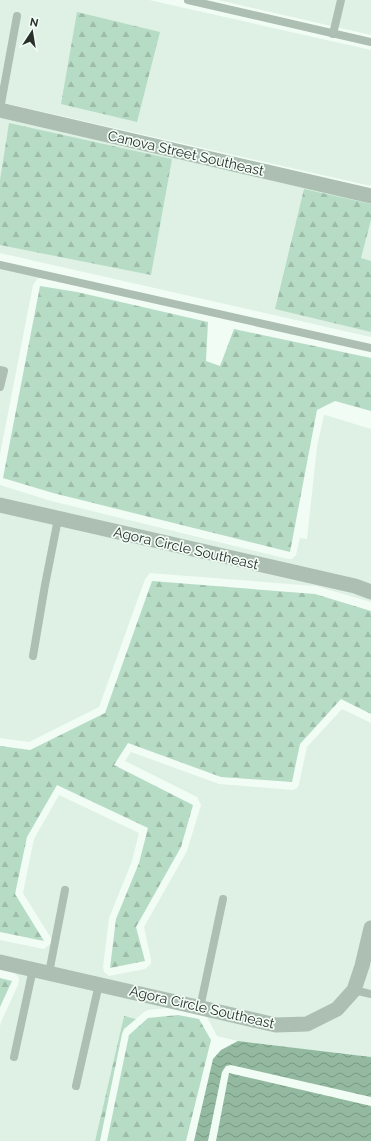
<svg xmlns="http://www.w3.org/2000/svg" width="371" height="1141" font-family="Raleway,sans-serif">
	<style>
		.built { fill: #def1e4 }
		.forest { fill: url(#forest-firs) }
		.water { fill: url(#water-waves) }
		.lines { fill: none; stroke-linecap: round; stroke-linejoin: round }
		.lane { stroke: #adbeb2; stroke-width: 8 }
		.street { stroke: #adbeb2; stroke-width: 15 }
		.labels { text-anchor: middle; stroke-width: 3.5; stroke-linejoin: round; paint-order: stroke }
		.street-label { font-size: 14px; fill: #2a2f2c; stroke: #f0fcf4 }
	</style>
	<defs>
		<pattern id="forest-firs" width="22" height="20" patternUnits="userSpaceOnUse"><rect width="22" height="20" fill="#b7dcc5"/><path d="M5 1l3.5 6h-7zM16 11l3.5 6h-7z" fill="#9ebda9"/></pattern>
		<pattern id="water-waves" width="16" height="10" patternUnits="userSpaceOnUse"><rect width="16" height="10" fill="#93baa1"/><path d="M0 5q4-4 8 0t8 0" fill="none" stroke="#789883"/></pattern>
	</defs>
	<rect width="100%" height="100%" fill="#f0fcf4"/>
	<!-- built -->
	<g class="built">
		<path d="M0,0H149L371,50V186L0,102Z"/>
		<path d="M218,0H371V35Z"/>
		<path d="M0,116L371,201V337L0,253Z"/>
		<path d="M0,261L41,278L37,279L33,285L0,454Z"/>
		<path d="M324,415H325L371,429V602L316,586L150,573L145,579L99,707L29,742L0,738V485L51,501L288,559H292L296,555L300,538L307,539L317,447Z"/>
		<path d="M342,709L371,723V1057L238,1041L217,1036L206,1015L178,1007L148,1010L144,1012L136,1019L124,1016L95,1141H0V1027L1,1022L18,985L19,980L18,976L14,973L0,969V940L44,949L51,943V938L23,893L34,839L59,795L139,833L132,861L109,918L103,967L104,972L109,976L145,969L151,964V959L144,927L187,851L201,805L197,797L125,761L131,752L219,784L293,790L297,788L299,784L307,747Z"/>
	</g>
	<!-- forest -->
	<g class="forest">
		<path d="M77,12L160,32L137,122L61,104Z"/>
		<path d="M9,123L172,159L151,275L0,245V180Z"/>
		<path d="M304,189L371,204V220L361,258L371,261V332L275,309Z"/>
		<path d="M40,286L77,292L208,322L206,361L220,366L234,329L371,358V411L335,401L317,410L290,552L53,493L3,478Z"/>
		<path d="M152,581L315,594L371,611V714L341,699L300,744L292,782L221,777L128,743L114,765L193,805L181,847L136,927L145,961L110,968L116,919L139,863L148,828L57,785L27,837L15,894L44,941L0,932V746L30,750L105,713Z"/>
		<path d="M0,978L12,981L0,1007Z"/>
		<path d="M178,1015L199,1019L211,1040L186,1141H107L129,1035L148,1018Z"/>
		<path d="M124,1016L136,1019L124,1029L122,1034L100,1141H95Z"/>
	</g>
	<!-- water -->
	<g class="water">
		<path d="M238,1041L371,1057V1097L231,1065L226,1066L222,1072L208,1141H194L213,1059L221,1050Z"/>
		<path d="M229,1073L371,1106V1141H216Z"/>
	</g>
	<g class="lines">
		<!-- lane -->
		<g class="lane">
			<path d="M188,0L371,42"/>
			<path d="M333,34L341,0"/>
			<path d="M0,109L17,16"/>
			<path d="M0,265L371,348"/>
			<path d="M0,370L4,371L0,387"/>
			<path d="M33,656L45,585L58,519"/>
			<path d="M49,973L65,890"/>
			<path d="M354,990L371,994"/>
			<path d="M200,1008L223,899"/>
			<path d="M14,1057L33,969"/>
			<path d="M76,1086L99,984"/>
		</g>
		<!-- street -->
		<g class="street">
			<path d="M0,110L371,196"/>
			<path d="M0,505L355,586L371,592"/>
			<path d="M0,962L276,1025L307,1024L337,1009L354,990L362,966L371,928"/>
		</g>
	</g>
	<g class="labels">
		<!-- street labels -->
		<g class="street-label">
			<text transform="translate(186 153) rotate(13)" y="5">Canova Street Southeast</text>
			<text transform="translate(186 548) rotate(13)" y="5">Agora Circle Southeast</text>
			<text transform="translate(202 1007) rotate(13)" y="5">Agora Circle Southeast</text>
		</g>
	</g>
	<!-- north arrow -->
	<g transform="translate(32 32) rotate(12)" stroke="#f0fcf4" stroke-width="3" paint-order="stroke">
	<path d="M0-3L7 15L0 10L-7 15Z" fill="#2a2f2c"/>
	<text y="-6" font-size="11" font-weight="bold" text-anchor="middle" fill="#2a2f2c">N</text>
	</g>
</svg>
